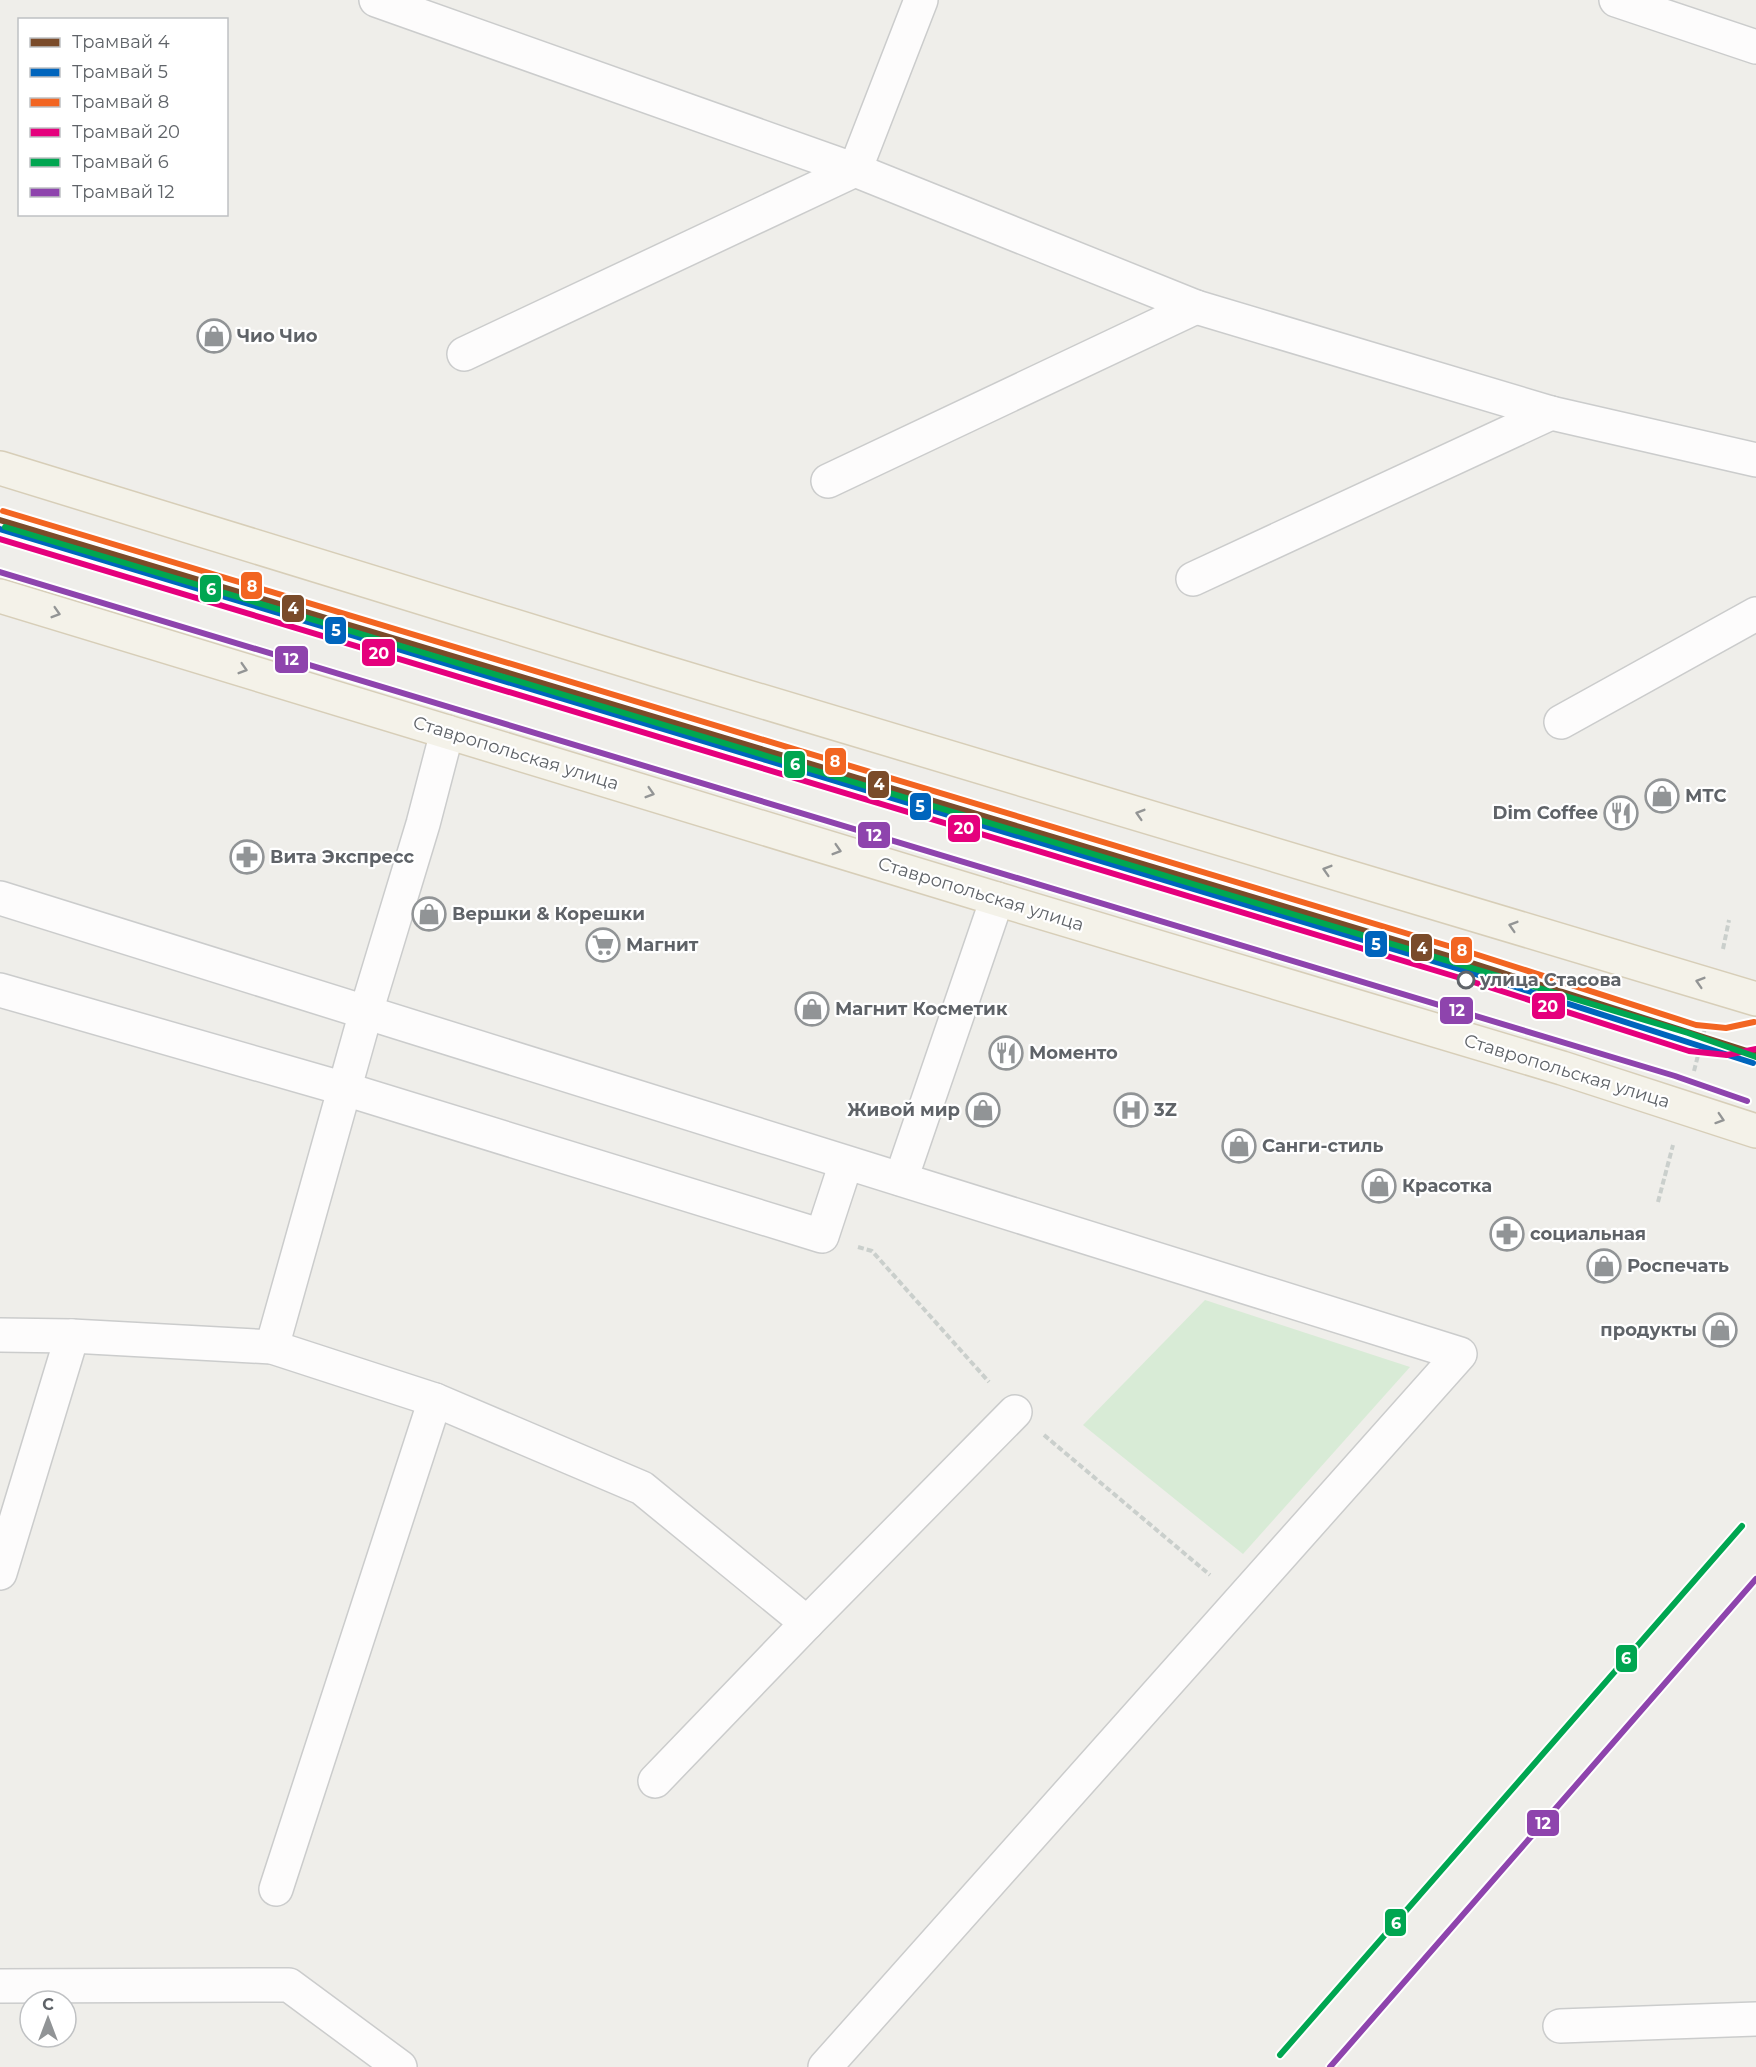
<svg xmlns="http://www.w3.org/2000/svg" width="1756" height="2067" font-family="Montserrat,sans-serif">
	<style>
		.green { fill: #d8ebd6 }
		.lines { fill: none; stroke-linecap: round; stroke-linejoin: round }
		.minor-casing { stroke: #cbcccc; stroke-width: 36 }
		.major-casing { stroke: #d7ceb8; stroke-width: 36 }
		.path { stroke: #cacfcc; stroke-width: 4; stroke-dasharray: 6 3; stroke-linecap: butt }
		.minor { stroke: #fdfcfc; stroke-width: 33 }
		.major { stroke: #f4f2e9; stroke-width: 33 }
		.tram-1-casing { stroke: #fff; stroke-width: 10 }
		.tram-2-casing { stroke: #fff; stroke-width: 10 }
		.tram-3-casing { stroke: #fff; stroke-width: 10 }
		.tram-4-casing { stroke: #fff; stroke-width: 10 }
		.tram-5-casing { stroke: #fff; stroke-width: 10 }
		.tram-6-casing { stroke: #fff; stroke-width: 10 }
		.tram-1 { stroke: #7a4b2a; stroke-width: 6 }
		.tram-2 { stroke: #0065bd; stroke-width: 6 }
		.tram-3 { stroke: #f26522; stroke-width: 6 }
		.tram-4 { stroke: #e5007d; stroke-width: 6 }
		.tram-5 { stroke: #00a651; stroke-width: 6 }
		.tram-6 { stroke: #8e44ad; stroke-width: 6 }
		.oneway { stroke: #939595 }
		.stop-dot { fill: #fff; stroke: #5f6368; stroke-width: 3 }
		.labels { text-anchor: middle; stroke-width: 4.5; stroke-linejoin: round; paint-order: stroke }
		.poi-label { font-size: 18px; font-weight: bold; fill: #5f6368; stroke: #fff; text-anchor: start }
		.street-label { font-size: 18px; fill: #5f6368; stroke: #fff }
		.stop-label { font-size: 18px; font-weight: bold; fill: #5f6368; stroke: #fff; text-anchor: start }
		.line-badge { stroke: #fff; stroke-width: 2 }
		.badge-label { font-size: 16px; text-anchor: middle; font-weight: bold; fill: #fff }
	</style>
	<rect width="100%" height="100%" fill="#efeeea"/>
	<!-- green -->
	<path class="green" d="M1205,1300L1410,1367L1243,1554L1083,1425Z"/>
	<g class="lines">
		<defs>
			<g id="minor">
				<path d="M376,0L855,170L921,0"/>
				<path d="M1616,0L1756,47"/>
				<path d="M464,354L855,170L1196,307L1551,413L1756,460"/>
				<path d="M828,481L1196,307"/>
				<path d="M1193,579L1551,413"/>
				<path d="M1561,722L1756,614"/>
				<path d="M0,898L1460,1354L825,2067"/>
				<path d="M0,990L345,1089L822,1236L846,1163"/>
				<path d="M901,1179L997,899"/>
				<path d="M0,1335L72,1336L272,1347L435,1400L642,1488L807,1623"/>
				<path d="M272,1347L366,1012L423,824L447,732"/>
				<path d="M0,1573L72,1336"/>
				<path d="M655,1781L807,1623L1015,1412"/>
				<path d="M276,1889L435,1400"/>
				<path d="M0,1986L289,1985L400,2067"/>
				<path d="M1560,2026L1756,2019"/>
			</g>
			<g id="major">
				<path d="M0,468L654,669L1756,999"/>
				<path d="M0,596L997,899L1562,1068L1756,1131"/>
			</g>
		</defs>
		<!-- minor casing -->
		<use href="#minor" class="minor-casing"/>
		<!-- major casing -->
		<use href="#major" class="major-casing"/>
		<!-- path -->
		<g class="path">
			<path d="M1723,949L1729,920"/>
			<path d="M1694,1071L1706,1024"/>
			<path d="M1658,1202L1673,1145"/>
			<path d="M858,1247L872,1251L989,1382"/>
			<path d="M1044,1435L1210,1575"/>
		</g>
		<!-- minor -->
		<use href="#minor" class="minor"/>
		<!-- major -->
		<use href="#major" class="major"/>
		<defs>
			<path id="tram-1" d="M0,520L1472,963L1756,1054"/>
			<path id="tram-2" d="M0,529L1469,972L1753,1063"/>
			<path id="tram-3" d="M3,511L1475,954L1696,1025L1726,1028L1754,1022"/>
			<path id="tram-4" d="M0,539L1467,980L1689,1051L1727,1055L1756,1049"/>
			<g id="tram-5">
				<path d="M5,527L1688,1033L1756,1057"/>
				<path d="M1280,2055L1742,1526"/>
			</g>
			<g id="tram-6">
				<path d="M0,572L1675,1076L1747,1101"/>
				<path d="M1330,2067L1756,1579"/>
			</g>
		</defs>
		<!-- tram-1 casing -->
		<use href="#tram-1" class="tram-1-casing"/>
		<!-- tram-2 casing -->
		<use href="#tram-2" class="tram-2-casing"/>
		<!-- tram-3 casing -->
		<use href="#tram-3" class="tram-3-casing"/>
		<!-- tram-4 casing -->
		<use href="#tram-4" class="tram-4-casing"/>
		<!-- tram-5 casing -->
		<use href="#tram-5" class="tram-5-casing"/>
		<!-- tram-6 casing -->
		<use href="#tram-6" class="tram-6-casing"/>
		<!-- tram-1 -->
		<use href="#tram-1" class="tram-1"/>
		<!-- tram-2 -->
		<use href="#tram-2" class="tram-2"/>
		<!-- tram-3 -->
		<use href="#tram-3" class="tram-3"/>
		<!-- tram-4 -->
		<use href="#tram-4" class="tram-4"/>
		<!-- tram-5 -->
		<use href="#tram-5" class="tram-5"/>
		<!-- tram-6 -->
		<use href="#tram-6" class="tram-6"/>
	</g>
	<!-- one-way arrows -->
	<defs><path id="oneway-chevron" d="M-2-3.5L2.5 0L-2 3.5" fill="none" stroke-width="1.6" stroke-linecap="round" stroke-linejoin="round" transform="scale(1.5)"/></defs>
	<g class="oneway">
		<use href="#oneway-chevron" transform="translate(56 613) rotate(17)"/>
		<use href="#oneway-chevron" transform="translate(243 669) rotate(17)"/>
		<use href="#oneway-chevron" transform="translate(650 793) rotate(17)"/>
		<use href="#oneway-chevron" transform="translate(1140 814) rotate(-163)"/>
		<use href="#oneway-chevron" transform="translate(837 850) rotate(17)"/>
		<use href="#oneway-chevron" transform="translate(1327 870) rotate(-163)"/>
		<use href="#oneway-chevron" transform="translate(1513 926) rotate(-163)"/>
		<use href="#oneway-chevron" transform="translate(1700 982) rotate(-163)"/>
		<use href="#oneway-chevron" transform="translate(1720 1119) rotate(18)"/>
	</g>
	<!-- icons -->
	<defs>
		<symbol id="shop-ring" viewBox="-11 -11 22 22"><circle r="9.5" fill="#fff" stroke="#919496" stroke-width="1.5"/><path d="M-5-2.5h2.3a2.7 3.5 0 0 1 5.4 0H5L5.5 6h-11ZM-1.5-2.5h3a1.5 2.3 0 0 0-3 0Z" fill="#919496"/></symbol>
		<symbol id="restaurant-ring" viewBox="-11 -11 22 22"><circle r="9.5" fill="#fff" stroke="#919496" stroke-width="1.5"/><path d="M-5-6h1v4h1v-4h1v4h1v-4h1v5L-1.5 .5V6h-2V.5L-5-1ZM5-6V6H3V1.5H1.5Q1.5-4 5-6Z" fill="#919496"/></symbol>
		<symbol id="pharmacy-ring" viewBox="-11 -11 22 22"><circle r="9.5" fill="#fff" stroke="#919496" stroke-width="1.5"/><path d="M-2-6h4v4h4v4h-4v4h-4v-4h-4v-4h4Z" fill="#919496"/></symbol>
		<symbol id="supermarket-ring" viewBox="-11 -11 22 22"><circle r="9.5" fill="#fff" stroke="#919496" stroke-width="1.5"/><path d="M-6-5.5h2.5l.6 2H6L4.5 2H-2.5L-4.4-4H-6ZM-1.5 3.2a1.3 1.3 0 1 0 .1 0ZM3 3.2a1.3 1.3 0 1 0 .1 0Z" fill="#919496"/></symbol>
		<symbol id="hospital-ring" viewBox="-11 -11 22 22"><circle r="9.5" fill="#fff" stroke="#919496" stroke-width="1.5"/><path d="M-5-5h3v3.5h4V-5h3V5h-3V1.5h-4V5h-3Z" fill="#919496"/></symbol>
	</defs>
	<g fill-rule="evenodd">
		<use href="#shop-ring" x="195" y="317" width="38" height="38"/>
		<use href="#shop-ring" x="1643" y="777" width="38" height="38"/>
		<use href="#restaurant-ring" x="1602" y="794" width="38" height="38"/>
		<use href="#pharmacy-ring" x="228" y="838" width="38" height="38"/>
		<use href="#shop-ring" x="410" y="895" width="38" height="38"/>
		<use href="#supermarket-ring" x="584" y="926" width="38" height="38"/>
		<use href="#shop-ring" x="793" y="990" width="38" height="38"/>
		<use href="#restaurant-ring" x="987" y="1034" width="38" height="38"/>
		<use href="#shop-ring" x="964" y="1091" width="38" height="38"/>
		<use href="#hospital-ring" x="1112" y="1091" width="38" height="38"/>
		<use href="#shop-ring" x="1220" y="1127" width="38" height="38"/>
		<use href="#shop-ring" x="1360" y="1167" width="38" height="38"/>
		<use href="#pharmacy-ring" x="1488" y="1215" width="38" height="38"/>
		<use href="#shop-ring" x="1585" y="1247" width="38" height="38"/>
		<use href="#shop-ring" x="1701" y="1311" width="38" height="38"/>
	</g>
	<!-- markers -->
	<circle class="stop-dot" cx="1466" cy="980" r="8"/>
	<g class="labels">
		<!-- poi labels -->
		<g class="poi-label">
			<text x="237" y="342">Чио Чио</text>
			<text x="1685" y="802">МТС</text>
			<text x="1598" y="819" text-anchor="end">Dim Coffee</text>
			<text x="270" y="863">Вита Экспресс</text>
			<text x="452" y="920">Вершки &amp; Корешки</text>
			<text x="626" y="951">Магнит</text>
			<text x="835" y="1015">Магнит Косметик</text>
			<text x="1029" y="1059">Моменто</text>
			<text x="960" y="1116" text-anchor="end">Живой мир</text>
			<text x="1154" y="1116">3Z</text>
			<text x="1262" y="1152">Санги-стиль</text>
			<text x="1402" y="1192">Красотка</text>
			<text x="1530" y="1240">социальная</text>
			<text x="1627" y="1272">Роспечать</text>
			<text x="1697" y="1336" text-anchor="end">продукты</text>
		</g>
		<!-- street labels -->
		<g class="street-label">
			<text transform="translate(516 753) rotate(17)" y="6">Ставропольская улица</text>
			<text transform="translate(981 894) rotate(17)" y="6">Ставропольская улица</text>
			<text transform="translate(1567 1071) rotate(17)" y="6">Ставропольская улица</text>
		</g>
		<!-- stop labels -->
		<g class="stop-label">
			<text x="1480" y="986">улица Стасова</text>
		</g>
	</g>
	<g class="line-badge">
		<rect x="240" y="571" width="23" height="29" rx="6" fill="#f26522"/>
		<rect x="199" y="574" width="23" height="29" rx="6" fill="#00a651"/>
		<rect x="281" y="594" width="24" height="29" rx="6" fill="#7a4b2a"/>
		<rect x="324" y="616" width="23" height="29" rx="6" fill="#0065bd"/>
		<rect x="361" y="638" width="35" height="29" rx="6" fill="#e5007d"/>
		<rect x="274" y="645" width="35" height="29" rx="6" fill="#8e44ad"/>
		<rect x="824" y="747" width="23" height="29" rx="6" fill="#f26522"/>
		<rect x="783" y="750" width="23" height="29" rx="6" fill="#00a651"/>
		<rect x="867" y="770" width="23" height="29" rx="6" fill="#7a4b2a"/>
		<rect x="909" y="792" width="23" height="29" rx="6" fill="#0065bd"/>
		<rect x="947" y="814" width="34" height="29" rx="6" fill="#e5007d"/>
		<rect x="857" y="821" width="34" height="28" rx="6" fill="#8e44ad"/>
		<rect x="1364" y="930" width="24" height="28" rx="6" fill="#0065bd"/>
		<rect x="1410" y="933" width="23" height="29" rx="6" fill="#7a4b2a"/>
		<rect x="1450" y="936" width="23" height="28" rx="6" fill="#f26522"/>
		<rect x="1531" y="992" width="35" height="28" rx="6" fill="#e5007d"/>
		<rect x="1439" y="996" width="35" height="29" rx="6" fill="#8e44ad"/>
		<rect x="1615" y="1644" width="23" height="29" rx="6" fill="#00a651"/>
		<rect x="1526" y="1809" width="34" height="28" rx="6" fill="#8e44ad"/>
		<rect x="1384" y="1908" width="23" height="29" rx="6" fill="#00a651"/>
	</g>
	<g class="badge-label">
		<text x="252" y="592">8</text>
		<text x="211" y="595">6</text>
		<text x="293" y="614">4</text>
		<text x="336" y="636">5</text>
		<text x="379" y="659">20</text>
		<text x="291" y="665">12</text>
		<text x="835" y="767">8</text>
		<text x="795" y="770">6</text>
		<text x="879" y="790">4</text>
		<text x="920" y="812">5</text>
		<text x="964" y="834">20</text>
		<text x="874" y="841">12</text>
		<text x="1376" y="950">5</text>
		<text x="1422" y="954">4</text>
		<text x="1462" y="956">8</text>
		<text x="1548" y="1012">20</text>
		<text x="1457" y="1016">12</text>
		<text x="1626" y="1664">6</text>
		<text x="1543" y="1829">12</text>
		<text x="1396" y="1929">6</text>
	</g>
	<!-- legend -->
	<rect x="18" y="18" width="210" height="198" fill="#ffffff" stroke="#bfc1c3" stroke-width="1.5"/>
	<rect x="30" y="38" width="30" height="9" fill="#7a4b2a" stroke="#bfc1c3" stroke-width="1.5"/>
	<text x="72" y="48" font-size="18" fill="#5f6368">Трамвай 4</text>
	<rect x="30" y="68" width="30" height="9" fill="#0065bd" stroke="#bfc1c3" stroke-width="1.5"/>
	<text x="72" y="78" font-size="18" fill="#5f6368">Трамвай 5</text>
	<rect x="30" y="98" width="30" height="9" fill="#f26522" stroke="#bfc1c3" stroke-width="1.5"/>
	<text x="72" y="108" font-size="18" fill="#5f6368">Трамвай 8</text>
	<rect x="30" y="128" width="30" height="9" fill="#e5007d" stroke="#bfc1c3" stroke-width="1.5"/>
	<text x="72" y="138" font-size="18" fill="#5f6368">Трамвай 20</text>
	<rect x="30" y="158" width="30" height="9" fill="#00a651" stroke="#bfc1c3" stroke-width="1.5"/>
	<text x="72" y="168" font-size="18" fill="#5f6368">Трамвай 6</text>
	<rect x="30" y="188" width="30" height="9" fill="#8e44ad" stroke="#bfc1c3" stroke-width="1.5"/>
	<text x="72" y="198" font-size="18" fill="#5f6368">Трамвай 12</text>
	<!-- north arrow -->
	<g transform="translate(48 2019)"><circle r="28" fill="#ffffff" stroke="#bfc1c3" stroke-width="1.5"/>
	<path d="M0-4.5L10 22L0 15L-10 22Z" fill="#919496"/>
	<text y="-9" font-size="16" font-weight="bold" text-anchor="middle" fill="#5f6368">С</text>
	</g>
</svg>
